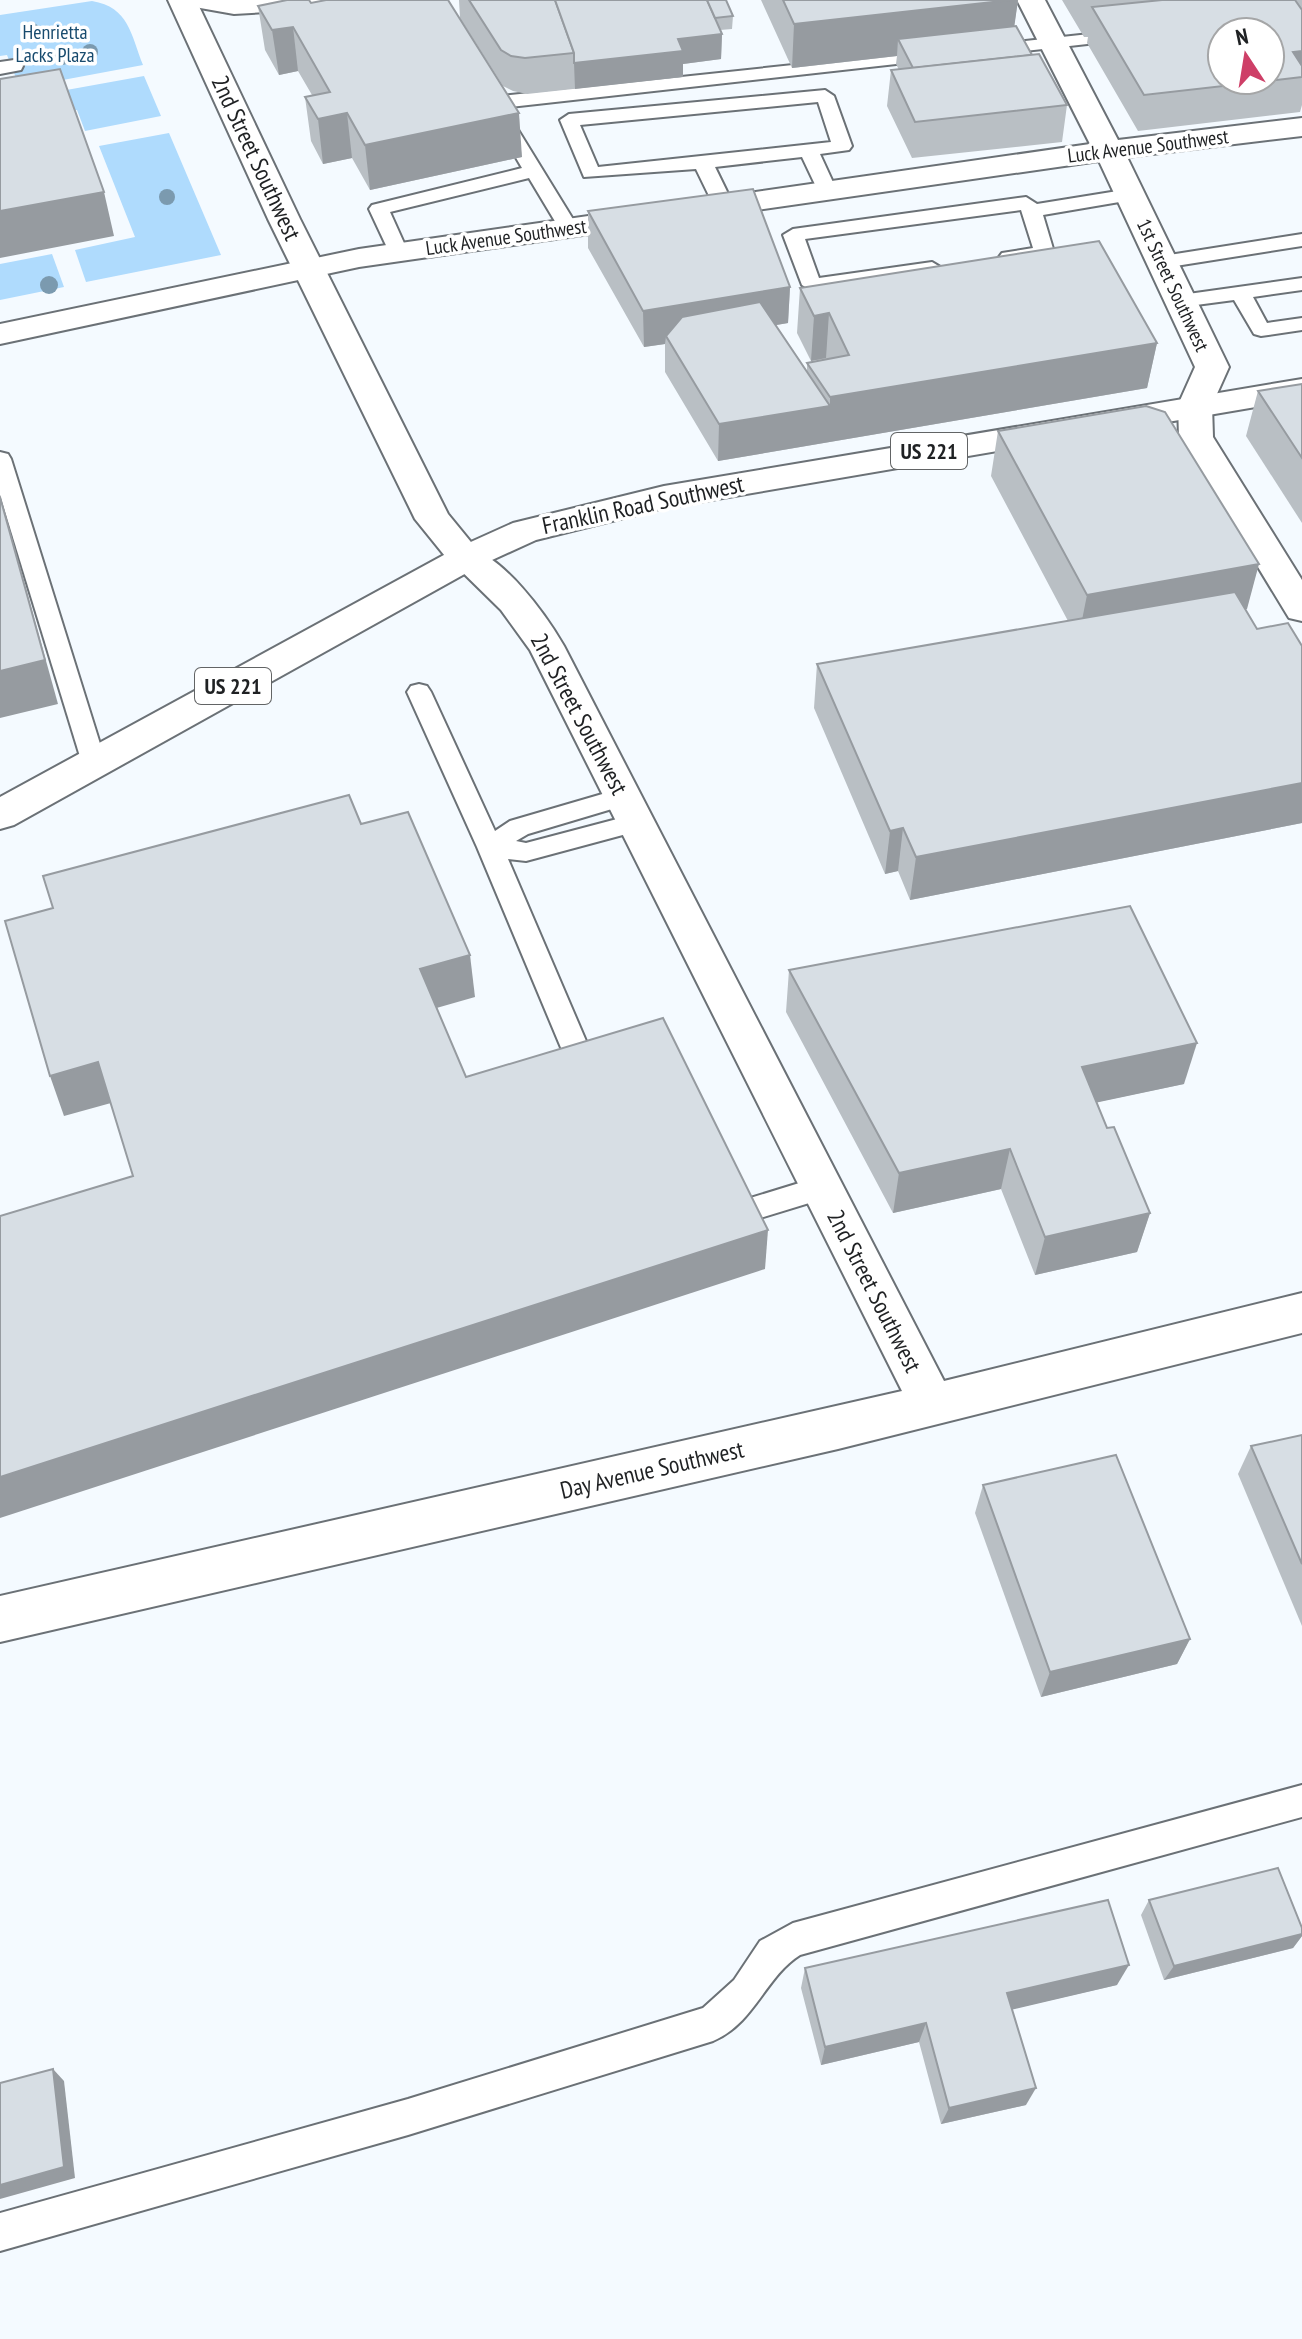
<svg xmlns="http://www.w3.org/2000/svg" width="1302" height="2339" font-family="'PT Sans Narrow',sans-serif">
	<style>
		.green { fill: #afdbfd }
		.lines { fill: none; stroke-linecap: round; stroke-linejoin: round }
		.service-casing { stroke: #6b7176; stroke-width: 4 }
		.minor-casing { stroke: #6b7176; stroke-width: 4 }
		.tertiary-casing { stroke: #6b7176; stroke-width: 4 }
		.secondary-casing { stroke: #6b7176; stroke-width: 4 }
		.primary-casing { stroke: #6b7176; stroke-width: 4 }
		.service { fill: #fff; fill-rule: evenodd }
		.minor { fill: #fff; fill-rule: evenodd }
		.tertiary { fill: #fff; fill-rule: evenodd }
		.secondary { fill: #fff; fill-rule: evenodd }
		.primary { fill: #fff; fill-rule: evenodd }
		.tree { fill: #7b9aaf }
		.wall { fill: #b9bfc4 }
		.shaded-wall { fill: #969ba0 }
		.building { fill: #d7dee4; stroke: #969ba0; stroke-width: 2; fill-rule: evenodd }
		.labels { text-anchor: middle; stroke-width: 7; stroke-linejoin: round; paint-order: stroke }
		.far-park-label { font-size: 20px; fill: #184b6e; stroke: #fff }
		.far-street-label { font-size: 20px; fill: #1f2123; stroke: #fff }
		.shield { fill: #fff; stroke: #626465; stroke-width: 2 }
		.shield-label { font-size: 22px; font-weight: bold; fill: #1f2123 }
		.street-label { font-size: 24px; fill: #1f2123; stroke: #fff }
	</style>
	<rect width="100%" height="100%" fill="#f4faff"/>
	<!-- green -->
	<g class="green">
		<path d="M92,1C129,7 131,35 143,65L20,88L7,55L0,56V15Z"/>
		<path d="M144,76L161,116L85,131L77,110L0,124V102Z"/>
		<path d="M169,133L221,255L86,282L75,250L135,237L99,146Z"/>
		<path d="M52,254L64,287L0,300V264Z"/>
	</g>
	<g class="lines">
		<defs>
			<g id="service">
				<path d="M1126,30L1132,31L1135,35L1132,39L989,55L980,50L989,45Z"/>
				<path d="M935,50L941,51L944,55L941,59L492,109L483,103L492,97Z"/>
				<path d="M14,60L21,62L23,66L21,70L0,74V62Z"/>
				<path d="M825,90L834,96L852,146L849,150L820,154L837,191L834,195H820L802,157L715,167L734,206L724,212L714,206L696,169L584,177L560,120L569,114ZM818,102L831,142L598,167L580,125Z"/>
				<path d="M503,114L512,120L579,229L576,233H562L529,178L390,212L408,252L398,258L391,256L369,209L372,205L522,168L494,120Z"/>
				<path d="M1130,189L1140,195L1137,199L1043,215L1054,252C1045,262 1009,267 999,257L1002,253L1033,248L1021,210L805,239L819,278L932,262L942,268L932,274L812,291L802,285L783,235L793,229L1026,197L1037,204Z"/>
				<path d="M1302,234V246L1163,268L1153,262L1163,256Z"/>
				<path d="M1302,278V290L1253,297L1267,323L1302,318V330L1261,336L1254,334L1234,300L1181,307L1171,301L1181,295Z"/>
				<path d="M0,452L8,454L11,459L106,763L103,769L94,772L85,769L82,763L0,495Z"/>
				<path d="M419,684L427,686L431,692L495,831L510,821L623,788L632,791L635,797L632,803L528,834L516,841L526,843L636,814L645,817L648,823L645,829L526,861L508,859L595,1062L591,1070L581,1073L571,1070L567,1062L477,847L407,692L411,686Z"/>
				<path d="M822,1176L832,1180L836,1188L832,1196L721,1230L711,1226L707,1218L711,1210Z"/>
				<path d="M1302,1785V1817L800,1955C765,1977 755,2023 713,2041L408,2135L0,2251V2213L408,2099L703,2008L734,1980L760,1941L793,1923Z"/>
			</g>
			<g id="minor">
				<path d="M1017,0H1045L1118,140L1302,118V136L1127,157L1229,367L1212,405L1213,437L1302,580V621L1289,618L1179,437L1178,405L1195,367L1099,161L359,267L0,344V324L359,249L1090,144Z"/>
				<path d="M466,546C504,557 545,613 564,646L944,1381L1302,1293V1333L838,1449L0,1642V1596L902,1391L530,650L501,610L448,558L453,550Z"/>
			</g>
			<path id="tertiary" d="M185,0H345L341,6L331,8L234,14L189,6Z"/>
			<path id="secondary" d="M168,0H196L300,219L448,514L484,558L479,566L466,570L453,566L415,519L268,219Z"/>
			<path id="primary" d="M1302,379V399L664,508L536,540L479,566L14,825L0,829V797L453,550L513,523L664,486Z"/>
		</defs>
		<!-- service casing -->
		<use href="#service" class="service-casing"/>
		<!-- minor casing -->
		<use href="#minor" class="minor-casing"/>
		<!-- tertiary casing -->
		<use href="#tertiary" class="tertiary-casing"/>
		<!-- secondary casing -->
		<use href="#secondary" class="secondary-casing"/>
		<!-- primary casing -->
		<use href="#primary" class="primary-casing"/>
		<!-- service -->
		<use href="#service" class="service"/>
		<!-- minor -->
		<use href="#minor" class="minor"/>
		<!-- tertiary -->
		<use href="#tertiary" class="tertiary"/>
		<!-- secondary -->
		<use href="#secondary" class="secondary"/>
		<!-- primary -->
		<use href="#primary" class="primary"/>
	</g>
	<!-- trees -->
	<g class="tree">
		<circle cx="32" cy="31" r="8"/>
		<circle cx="90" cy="52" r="8"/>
		<circle cx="62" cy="57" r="8"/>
		<circle cx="167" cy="197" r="8"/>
		<circle cx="49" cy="285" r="9"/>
	</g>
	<!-- wall -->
	<g class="wall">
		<path d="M459,0H726L733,16L732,29L720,30L722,34L721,59L683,64V77L527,94L513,91L503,86L460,18Z"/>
		<path d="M761,0H1018L1014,26L1032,55L1067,105L1062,142L912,158L887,106L891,70H899L896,64L897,56L792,68Z"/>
		<path d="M1062,0H1302V105L1300,112L1138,131L1087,43L1088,37H1084Z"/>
		<path d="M311,3L522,157L370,190L352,158L323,164L311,141L305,97L312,95L298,71L279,75L265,50L258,6Z"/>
		<path d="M588,211L790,287L788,323L776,325L807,371V363L826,359L811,361L797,333L800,288L1157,343L1147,388L718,461L665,372V344L644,347L588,248Z"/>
		<path d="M1302,384V523L1246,436L1258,391Z"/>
		<path d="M998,431L1247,609H1245L1257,629L1302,646V823L910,900L898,871L885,874L814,708L817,664L1068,621L991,476Z"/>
		<path d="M789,970L1184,1084L1097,1102L1107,1128L1150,1213L1137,1252L1035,1275L1001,1189L893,1213L786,1012Z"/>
		<path d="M1302,1435V1626L1238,1474L1251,1446Z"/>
		<path d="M983,1485L1190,1639L1177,1664L1041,1697L975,1513Z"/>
		<path d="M1149,1900L1302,1928V1936L1293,1948L1164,1980L1141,1915Z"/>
		<path d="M805,1968L1117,1985L1012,2009L1026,2105L941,2124L919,2042L821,2065L801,1988Z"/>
	</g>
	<!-- shaded-wall -->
	<g class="shaded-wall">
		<path d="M1011,0H1018L1012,43L898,39L897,56L792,68L794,24Z"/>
		<path d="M293,27L298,71L279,75L272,30Z"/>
		<path d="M722,34L721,59L683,64V77L575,89L574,63L678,39Z"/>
		<path d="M1302,51V77L1293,52Z"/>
		<path d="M347,113L352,158L323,164L318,119Z"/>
		<path d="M519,113L522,157L370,190L365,145Z"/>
		<path d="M104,192L114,236L0,258V211Z"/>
		<path d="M790,287L788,323L670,343L666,336L665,344L644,347L643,311Z"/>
		<path d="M829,313L826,358L811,361L814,316Z"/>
		<path d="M1157,343L1147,388L718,461L719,424L830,406V397Z"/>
		<path d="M0,495L58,704L0,718Z"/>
		<path d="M1259,564L1247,609L1078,640L1087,595Z"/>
		<path d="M1302,783V823L910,900L916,857Z"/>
		<path d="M903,828L898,871L885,874L890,831Z"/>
		<path d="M470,955L475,997L426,1011L420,969Z"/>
		<path d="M1197,1043L1184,1084L1071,1108L1082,1067Z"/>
		<path d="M98,1062L111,1103L64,1116L50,1076Z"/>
		<path d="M1010,1149L1001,1189L893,1213L899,1173Z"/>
		<path d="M1150,1213L1137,1252L1035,1275L1045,1237Z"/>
		<path d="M768,1230L765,1269L0,1518V1477Z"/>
		<path d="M1190,1639L1177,1664L1041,1697L1050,1672Z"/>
		<path d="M1302,1934V1936L1293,1948L1164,1980L1174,1966Z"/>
		<path d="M1129,1965L1117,1985L998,2013L1007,1993Z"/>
		<path d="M926,2023L919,2042L821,2065L825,2047Z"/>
		<path d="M53,2069L64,2081L75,2178L0,2199V2185Z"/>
		<path d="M1036,2088L1026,2105L941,2124L949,2108Z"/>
	</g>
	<!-- building -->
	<g class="building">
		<path d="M287,0H309L311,3L326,0H448L519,113L365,145L347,113L318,119L305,97L330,92L293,27L272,30L258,6Z"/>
		<path d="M469,0H555L574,53L525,58L511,56L501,50Z"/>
		<path d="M555,0H707L722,34L678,39L683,51L574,63V53Z"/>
		<path d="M707,0H726L733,16L715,18Z"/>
		<path d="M783,0H1011L794,24Z"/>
		<path d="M1162,0H1295L1302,10V51L1293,52L1302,66V77L1144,95L1092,7ZM1222,32H1270V80H1222Z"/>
		<path d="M1016,26L1032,55L913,68L898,39Z"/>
		<path d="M1039,54L1067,105L915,122L891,70Z"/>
		<path d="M60,69L104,192L0,211V79Z"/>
		<path d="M753,189L790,287L643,311L588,211Z"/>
		<path d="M1099,241L1157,343L830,397L807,363L849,355L829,313L814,316L800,288Z"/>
		<path d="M760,302L830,406L719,424L666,336L682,317Z"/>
		<path d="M1302,384V458L1258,391Z"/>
		<path d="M1146,406L1165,412L1259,564L1087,595L998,431Z"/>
		<path d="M0,497L45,660L0,671Z"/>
		<path d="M1235,592L1257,629L1288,623L1302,646V783L916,857L903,828L890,831L817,664Z"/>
		<path d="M349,795L361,824L408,812L470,955L420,969L466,1077L663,1018L768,1230L0,1477V1216L133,1176L98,1062L50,1076L5,921L53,908L43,876Z"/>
		<path d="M1130,906L1197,1043L1082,1067L1107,1128L1114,1127L1150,1213L1045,1237L1010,1149L899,1173L789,970Z"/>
		<path d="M1302,1435V1564L1251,1446Z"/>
		<path d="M1116,1455L1190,1639L1050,1672L983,1485Z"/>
		<path d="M1278,1868L1302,1928V1934L1174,1966L1149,1900Z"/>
		<path d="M1108,1900L1129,1965L1007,1993L1036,2088L949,2108L926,2023L825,2047L805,1968Z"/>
		<path d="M53,2069L64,2167L0,2185V2083Z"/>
	</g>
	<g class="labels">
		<!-- far-park labels -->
		<g class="far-park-label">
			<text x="55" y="39">Henrietta<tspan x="55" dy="23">Lacks Plaza</tspan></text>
		</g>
		<!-- far-street labels -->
		<g class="far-street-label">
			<text transform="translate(1148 146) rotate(-7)" y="7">Luck Avenue Southwest</text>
			<text transform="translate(506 237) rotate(-8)" y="7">Luck Avenue Southwest</text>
			<text transform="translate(1173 285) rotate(65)" y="7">1st Street Southwest</text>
		</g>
		<!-- shield labels -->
		<g class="shield">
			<rect x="891" y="433" width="76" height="36" rx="6"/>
			<rect x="195" y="668" width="76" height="36" rx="6"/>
		</g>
		<g class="shield-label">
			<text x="929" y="459">US 221</text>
			<text x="233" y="694">US 221</text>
		</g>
		<!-- street labels -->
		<g class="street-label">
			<text transform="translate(256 158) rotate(65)" y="8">2nd Street Southwest</text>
			<text transform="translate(643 505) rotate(-12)" y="8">Franklin Road Southwest</text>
			<text transform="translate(579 714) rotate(62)" y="8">2nd Street Southwest</text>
			<text transform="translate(874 1291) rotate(63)" y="8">2nd Street Southwest</text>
			<text transform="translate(652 1470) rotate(-13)" y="8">Day Avenue Southwest</text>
		</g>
	</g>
	<!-- north arrow -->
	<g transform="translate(1246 56) rotate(348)"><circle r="38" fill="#ffffff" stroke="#a5a6a7" stroke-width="2"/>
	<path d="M0-6L14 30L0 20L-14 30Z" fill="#ce3f67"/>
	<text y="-12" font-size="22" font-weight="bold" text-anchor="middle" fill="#1f2123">N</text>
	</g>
</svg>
